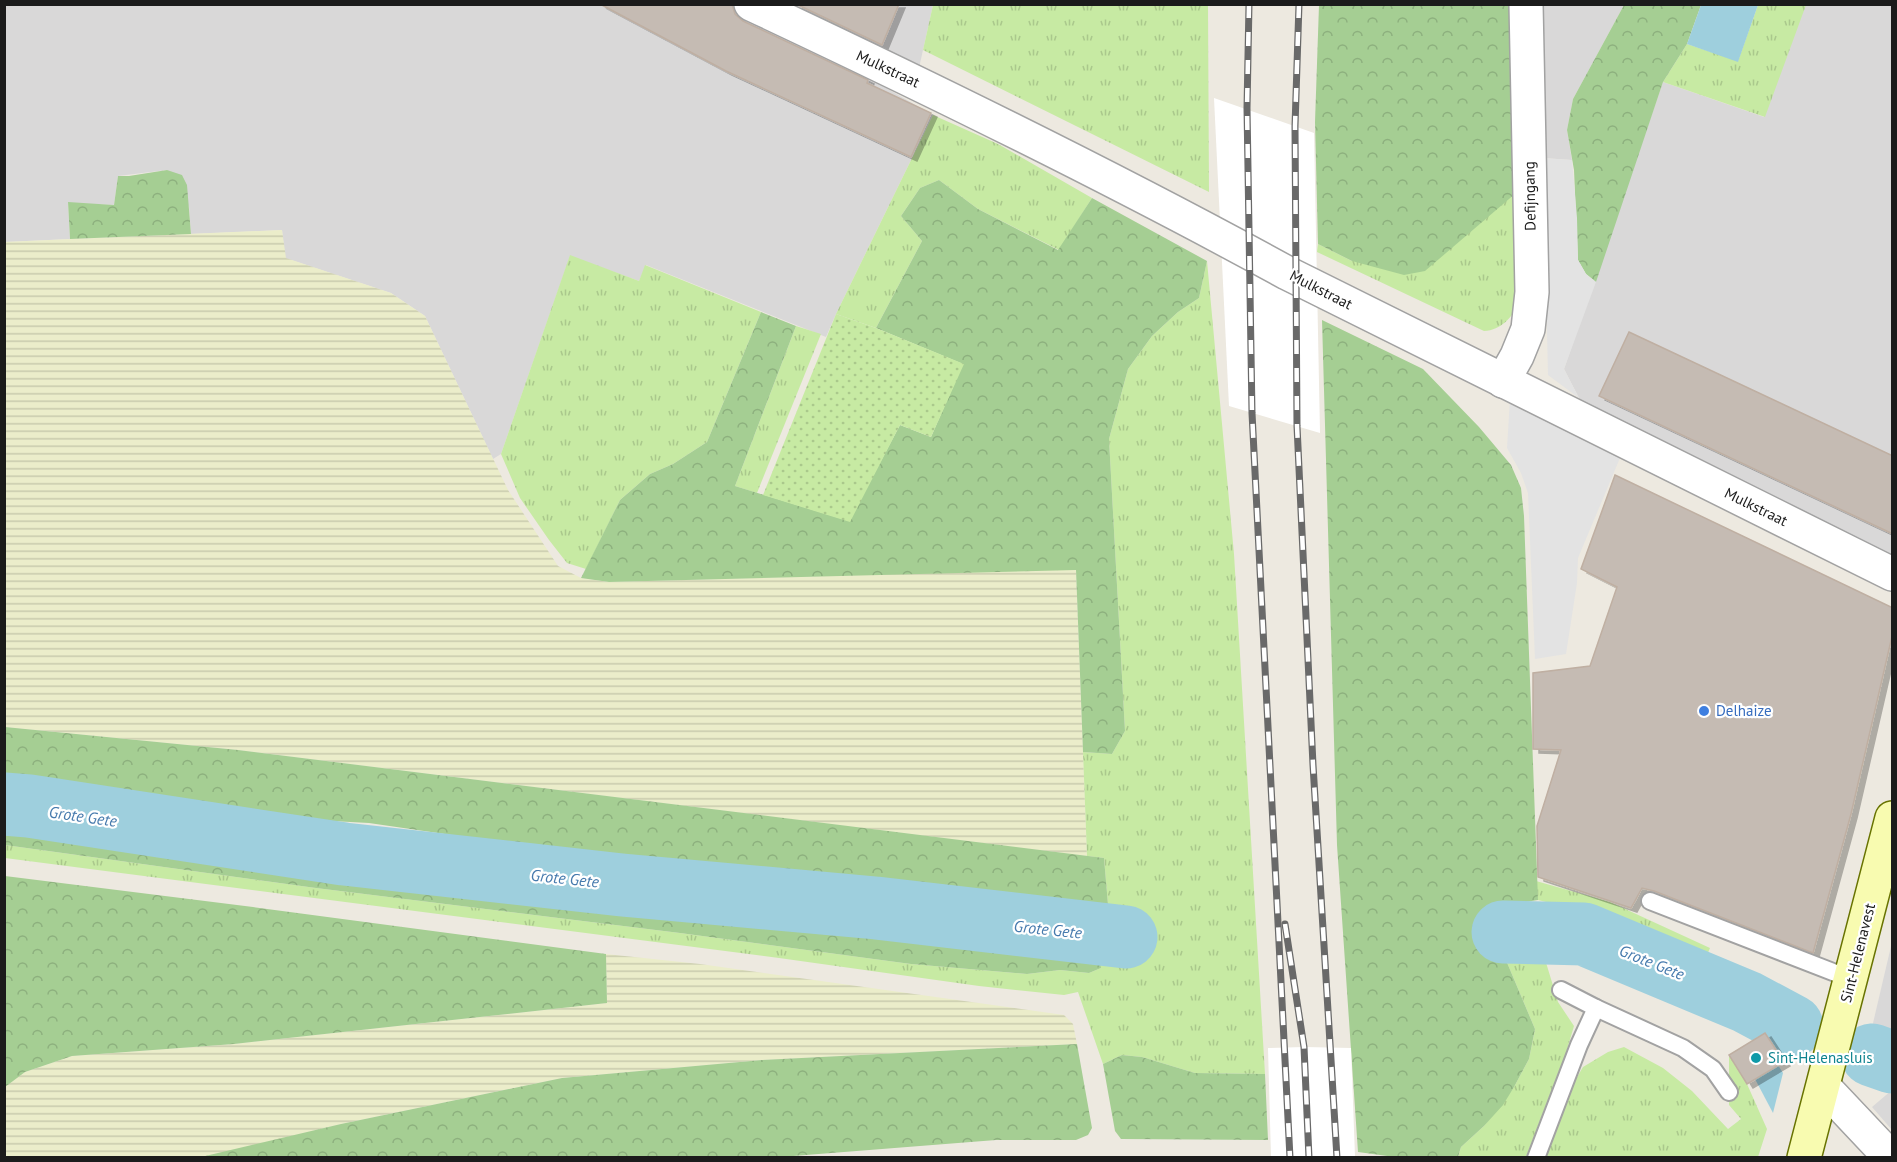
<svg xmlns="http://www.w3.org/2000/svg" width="1897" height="1162" font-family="'PT Sans',sans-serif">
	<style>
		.residential { fill: #d9d8d8 }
		.farmland { fill: url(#farmland-rules) }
		.grass { fill: url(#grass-tufts) }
		.forest { fill: url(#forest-crowns) }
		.garden { fill: url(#garden-dots) }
		.parking { fill: #e3e3e3 }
		.water { fill: #9ecfdd }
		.pier { fill: #fff }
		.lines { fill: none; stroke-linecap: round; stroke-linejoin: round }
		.river { stroke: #9ecfdd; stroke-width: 63 }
		.building { fill: #c5bbb3; stroke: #bfafa2; stroke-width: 1.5; filter: url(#shadow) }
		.lane-casing { stroke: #a2a2a2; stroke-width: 20 }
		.street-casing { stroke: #a2a2a2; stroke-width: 36 }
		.secondary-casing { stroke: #687301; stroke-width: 36 }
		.lane { stroke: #fff; stroke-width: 16 }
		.street { stroke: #fff; stroke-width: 33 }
		.secondary { stroke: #f8fbb0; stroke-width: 33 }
		.rail-casing { stroke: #696969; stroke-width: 7 }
		.rail { stroke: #fff; stroke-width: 4.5; stroke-dasharray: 14; stroke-linecap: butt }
		.shop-dot { fill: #3f7fe0; stroke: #fff; stroke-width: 2 }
		.culture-dot { fill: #0f9aa8; stroke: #fff; stroke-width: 2 }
		.labels { text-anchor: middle; stroke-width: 4.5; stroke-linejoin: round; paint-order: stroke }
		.street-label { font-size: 15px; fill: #1b1b1b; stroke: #fff }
		.shop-label { font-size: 15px; fill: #366cbe; stroke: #fff; text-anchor: start }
		.culture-label { font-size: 15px; fill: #0d838f; stroke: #fff; text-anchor: start }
		.water-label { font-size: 16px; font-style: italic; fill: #467aad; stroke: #fff }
	</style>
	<defs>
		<pattern id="farmland-rules" width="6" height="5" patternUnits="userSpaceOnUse" patternTransform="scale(1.5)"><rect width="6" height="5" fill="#ebedca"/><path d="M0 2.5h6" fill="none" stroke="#c9cbad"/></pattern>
		<pattern id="grass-tufts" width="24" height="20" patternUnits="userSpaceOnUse" patternTransform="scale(1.5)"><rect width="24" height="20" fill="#c7eaa3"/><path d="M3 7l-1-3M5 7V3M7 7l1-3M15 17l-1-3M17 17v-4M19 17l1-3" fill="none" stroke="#aac88c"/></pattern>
		<pattern id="forest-crowns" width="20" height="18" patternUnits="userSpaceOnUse" patternTransform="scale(1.5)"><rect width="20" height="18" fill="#a5ce93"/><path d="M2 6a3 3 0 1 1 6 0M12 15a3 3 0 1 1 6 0" fill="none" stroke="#8db07e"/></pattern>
		<pattern id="garden-dots" width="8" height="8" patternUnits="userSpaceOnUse" patternTransform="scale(1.5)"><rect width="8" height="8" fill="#c7eaa3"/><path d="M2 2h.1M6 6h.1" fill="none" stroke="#aac88c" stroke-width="1.8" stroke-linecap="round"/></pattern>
		<filter id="shadow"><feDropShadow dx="6" dy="4" stdDeviation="0" flood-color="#0004"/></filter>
	</defs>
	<rect width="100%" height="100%" fill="#ede9e0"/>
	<!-- residential -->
	<g class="residential">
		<path d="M4,5H711L841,62L933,115L836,314L826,337L646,265L639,281L570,256L501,454L493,459L425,316L391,293L285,258L282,230L191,234L189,207L167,170L118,176L114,205L68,203L70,239L5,242Z"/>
		<path d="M783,5H933L919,68Z"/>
		<path d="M1539,5H1624L1573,99L1567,130L1572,160L1543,158Z"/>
		<path d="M1804,5H1892V558L1593,411L1579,398L1564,369L1663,82L1764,117Z"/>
		<path d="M1892,942V1043L1870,1036Z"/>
		<path d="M1892,1090V1089V1130L1872,1107Z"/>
	</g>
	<!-- farmland -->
	<g class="farmland">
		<path d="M282,230L286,258L391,293L425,316L508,490L558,566L581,578L609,582L1076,569L1087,856L238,750L5,727L4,242Z"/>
		<path d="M606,954L700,964L1064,1015L1073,1024L1077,1044L762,1060L562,1078L341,1124L201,1158L5,1157L4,1087L25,1072L72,1056L234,1044L607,1003Z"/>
	</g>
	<!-- grass -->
	<g class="grass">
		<path d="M933,5H1208L1209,192L923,50Z"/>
		<path d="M1758,5H1806L1765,117L1663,82L1687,44L1738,61Z"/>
		<path d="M933,115L998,144L1092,198L1059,250L978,209L939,180L920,188L901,216L922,241L876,328L836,314Z"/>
		<path d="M1516,193L1520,304C1510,318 1502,330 1484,331L1317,252L1318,244L1352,261Z"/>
		<path d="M570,255L639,281L645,265L761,312L707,442L673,464L650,474L620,500L586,569L567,563L549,540L520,498L501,454Z"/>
		<path d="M1207,261L1234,554L1265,1074L1195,1073L1142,1057L1122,1055L1103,1064L1078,992L1064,995L979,986L779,958L5,858V845L316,888L680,933L911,964L1027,974L1060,970L1089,973L1101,968L1100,958L1116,959L1133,948L1132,928L1109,916L1104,858L1087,856L1083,752L1112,754L1125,731L1109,439L1128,369L1152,336L1178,312L1199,298Z"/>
		<path d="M796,326L821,334L757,493L735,486Z"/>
		<path d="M1536,881L1610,902L1710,948L1701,969L1660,948L1611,918L1538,900Z"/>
		<path d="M1503,953L1544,956L1558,1002L1574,1026L1566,1053L1526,1157L1458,1158L1461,1147L1484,1126L1514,1087L1529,1059L1535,1029Z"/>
		<path d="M1624,1047L1663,1068L1692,1091L1728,1129L1741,1119L1729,1105V1055L1747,1084L1767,1129L1758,1157L1542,1158L1552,1138L1573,1084L1583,1067L1608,1052Z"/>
	</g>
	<!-- forest -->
	<g class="forest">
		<path d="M1319,5H1509L1516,193L1425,271L1404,275L1352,261L1318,244L1315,122Z"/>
		<path d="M1624,5H1701L1687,44L1663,82L1596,282L1586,274L1578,260L1574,170L1567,130L1573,99Z"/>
		<path d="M167,170L182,175L187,185L191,234L70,239L68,202L114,205L118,176H129Z"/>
		<path d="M939,180L978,209L1058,250L1092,198L1207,261L1199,298L1178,312L1152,336L1128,369L1109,439L1125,731L1112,754L1083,752L1076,570L609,582L581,578L620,500L650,474L673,464L707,442L761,312L796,326L735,486L849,521L900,425L931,437L963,364L876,328L922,241L901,216L920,188Z"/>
		<path d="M1322,320L1423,369L1479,427L1511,465L1521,488L1524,516L1538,900L1489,908L1503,953L1535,1029L1529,1059L1514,1087L1503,1105L1484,1126L1461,1147L1458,1157L1402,1158L1358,1152L1337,845Z"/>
		<path d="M5,727L238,750L1104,858L1109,916L1091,918L947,905L793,885L369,823L258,817L92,793L5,784Z"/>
		<path d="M5,831L485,882L945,941L1065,951H1093L1100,958L1101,968L1089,973L1060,970L1027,974L911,964L680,933L316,888L5,845Z"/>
		<path d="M5,876L253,907L606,954L607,1003L234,1044L72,1056L25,1072L5,1087Z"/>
		<path d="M1077,1044L1092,1128L1088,1135L1076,1140H996L768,1158L201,1157L341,1124L562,1078L762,1060Z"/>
		<path d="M1122,1055L1142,1057L1195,1073L1265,1074L1268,1140L1121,1139L1115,1131L1103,1064Z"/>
	</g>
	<!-- garden -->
	<path class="garden" d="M836,314L876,328L964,364L931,437L900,425L850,522L763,495Z"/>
	<!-- parking -->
	<g class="parking">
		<path d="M1543,158L1572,160L1577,218L1578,260L1586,274L1596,282L1564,369L1579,398L1548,375Z"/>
		<path d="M1510,399L1620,458L1578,558L1577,583L1566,654L1535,659L1528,493L1521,473L1507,448Z"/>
	</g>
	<!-- water -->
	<g class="water">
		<path d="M1701,5H1758L1738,62L1687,44Z"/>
		<path d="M1778,1065L1783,1073L1773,1113L1755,1079Z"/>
	</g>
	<!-- pier -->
	<g class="pier">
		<path d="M1214,98L1314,133L1320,433L1229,406Z"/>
		<path d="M1304,1047L1351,1048L1355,1157H1271L1268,1048Z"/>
	</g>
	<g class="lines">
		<!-- river -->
		<g class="river">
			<path d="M4,804L29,806L344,854L622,885L876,908L1126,937"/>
			<path d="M1503,932L1584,934L1747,1002L1792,1026"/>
			<path d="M1872,1055L1892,1062"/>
		</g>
	</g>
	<!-- building -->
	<g class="building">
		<path d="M600,4H732L735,14L743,21L868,80L867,83L931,113L911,157L726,71Z"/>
		<path d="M796,4H899L882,45Z"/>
		<path d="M1629,332L1893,456V534L1599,396Z"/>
		<path d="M1615,475L1893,608V632L1851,814L1813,953L1654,891L1642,888L1631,908L1538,877L1537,826L1561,750L1533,749V673L1590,666L1617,587L1581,569Z"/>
		<path d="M1765,1033L1784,1062L1747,1084L1729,1055Z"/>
	</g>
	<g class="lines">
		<defs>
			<g id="lane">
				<path d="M1650,901L1851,979"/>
				<path d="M1561,990L1596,1008L1683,1048L1713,1069L1729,1092"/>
				<path d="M1536,1158L1579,1045L1596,1008"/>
			</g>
			<g id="street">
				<path d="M751,4C932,89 1112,177 1287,273L1892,574"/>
				<path d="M1503,381L1517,356L1528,329L1532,292L1526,4"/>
				<path d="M1824,1087L1891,1158"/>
			</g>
			<path id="secondary" d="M1804,1158L1892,818"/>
		</defs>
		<!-- lane casing -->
		<use href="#lane" class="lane-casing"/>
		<!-- street casing -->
		<use href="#street" class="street-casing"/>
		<!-- secondary casing -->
		<use href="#secondary" class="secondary-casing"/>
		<!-- lane -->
		<use href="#lane" class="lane"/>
		<!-- street -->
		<use href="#street" class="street"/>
		<!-- secondary -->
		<use href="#secondary" class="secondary"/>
		<defs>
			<g id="rail">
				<path d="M1249,4L1247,108L1252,413L1290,1158"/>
				<path d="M1299,4L1295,126L1297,426L1313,765L1337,1158"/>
				<path d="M1285,924L1304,1047L1309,1158"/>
			</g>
		</defs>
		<!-- rail casing -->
		<use href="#rail" class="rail-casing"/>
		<!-- rail -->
		<use href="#rail" class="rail"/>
	</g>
	<!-- markers -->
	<circle class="shop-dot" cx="1704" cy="711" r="6"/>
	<circle class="culture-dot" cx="1756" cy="1058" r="6"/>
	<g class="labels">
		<!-- street labels -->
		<g class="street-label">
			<text transform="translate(888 69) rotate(25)" y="5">Mulkstraat</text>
			<text transform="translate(1530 196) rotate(-91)" y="5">Defijngang</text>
			<text transform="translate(1321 290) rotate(27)" y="5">Mulkstraat</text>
			<text transform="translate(1756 507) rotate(26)" y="5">Mulkstraat</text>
			<text transform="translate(1858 953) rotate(-76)" y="5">Sint-Helenavest</text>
		</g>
		<!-- shop labels -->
		<g class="shop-label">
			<text x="1716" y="716">Delhaize</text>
		</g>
		<!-- culture labels -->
		<g class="culture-label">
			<text x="1768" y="1063">Sint-Helenasluis</text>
		</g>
		<!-- water labels -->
		<g class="water-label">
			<text transform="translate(83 816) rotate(8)" y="6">Grote Gete</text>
			<text transform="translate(565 878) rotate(6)" y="6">Grote Gete</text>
			<text transform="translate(1048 929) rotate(6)" y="6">Grote Gete</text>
			<text transform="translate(1652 962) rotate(22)" y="6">Grote Gete</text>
		</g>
	</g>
	<!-- border -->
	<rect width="1897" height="1162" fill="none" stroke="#1b1b1b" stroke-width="12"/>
</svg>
